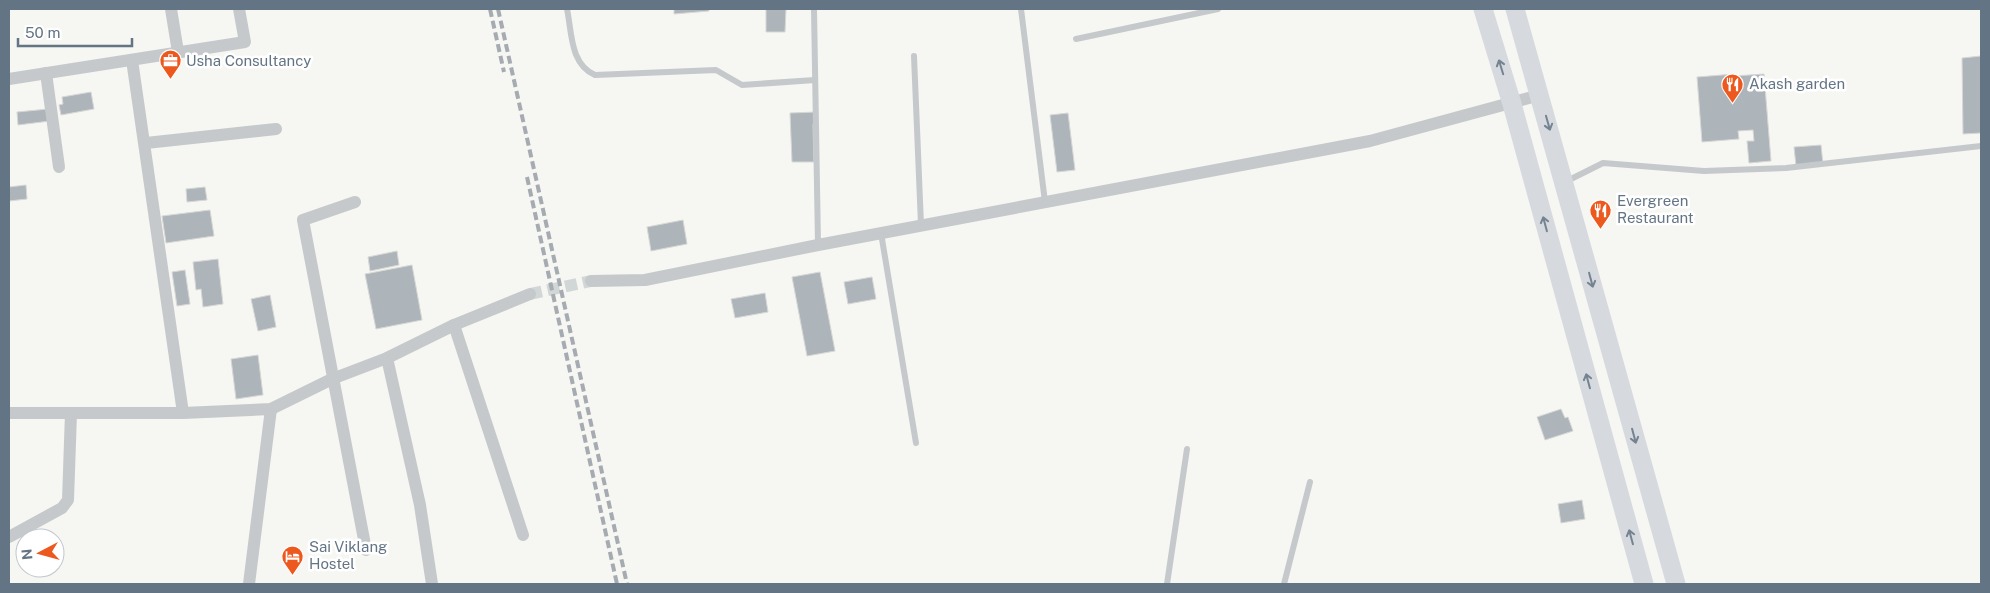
<svg xmlns="http://www.w3.org/2000/svg" width="1990" height="593" font-family="'Public Sans',sans-serif">
	<style>
		.building { fill: #adb5bb; stroke: #d7d8d5 }
		.lines { fill: none; stroke-linecap: round; stroke-linejoin: round }
		.minor-tunnel { stroke: #d1d6d7; stroke-width: 12; stroke-dasharray: 12 6; stroke-linecap: butt }
		.service { stroke: #c5c9cc; stroke-width: 6 }
		.minor { stroke: #c5c9cc; stroke-width: 12 }
		.primary { stroke: #d6dadf; stroke-width: 19 }
		.rail { stroke: #a5abb1; stroke-width: 4; stroke-dasharray: 8 4; stroke-linecap: butt }
		.oneway { stroke: #748392 }
		.labels { text-anchor: middle; stroke-width: 5; stroke-linejoin: round; paint-order: stroke }
		.poi-label { font-size: 15px; fill: #637485; stroke: #fff; text-anchor: start }
	</style>
	<rect width="100%" height="100%" fill="#f6f6f2"/>
	<!-- building -->
	<g class="building">
		<path d="M674,9H709V11L674,14Z"/>
		<path d="M766,9H786L785,32H766Z"/>
		<path d="M1981,56V133L1963,134L1962,58Z"/>
		<path d="M1734,74V76L1764,74L1771,161L1749,163L1747,141H1754L1753,130L1738,131L1739,139L1702,142L1697,77Z"/>
		<path d="M91,92L94,109L61,115L59,105L63,104L62,97Z"/>
		<path d="M48,109L50,121L18,125L17,112Z"/>
		<path d="M816,112V123L813,124L814,162H792L790,113Z"/>
		<path d="M1068,113L1075,170L1057,172L1050,115Z"/>
		<path d="M1821,145L1823,164L1796,166L1794,147Z"/>
		<path d="M26,185L27,199L9,201V187Z"/>
		<path d="M205,187L207,200L187,202L186,189Z"/>
		<path d="M210,210L214,236L166,243L162,216Z"/>
		<path d="M683,220L687,244L651,251L647,227Z"/>
		<path d="M397,251L399,265L370,271L368,257Z"/>
		<path d="M218,259L223,304L203,307L201,289L196,290L193,262Z"/>
		<path d="M412,265L422,320L376,329L365,274Z"/>
		<path d="M185,270L190,304L177,306L172,272Z"/>
		<path d="M820,272L835,351L807,356L792,277Z"/>
		<path d="M872,277L876,299L848,304L844,282Z"/>
		<path d="M765,293L768,312L735,318L731,299Z"/>
		<path d="M270,295L276,327L258,331L251,299Z"/>
		<path d="M258,355L263,395L236,399L231,359Z"/>
		<path d="M1561,409L1565,418L1568,417L1573,431L1545,440L1537,417Z"/>
		<path d="M1582,500L1585,519L1561,523L1558,504Z"/>
	</g>
	<g class="lines">
		<!-- minor-tunnel -->
		<path class="minor-tunnel" d="M530,294L591,281"/>
		<!-- service -->
		<g class="service">
			<path d="M567,9C572,33 570,64 595,75L716,70L742,85L815,80"/>
			<path d="M814,9L818,245"/>
			<path d="M1021,9L1045,202"/>
			<path d="M1076,39L1218,9"/>
			<path d="M914,56L921,225"/>
			<path d="M1565,182L1603,163L1704,171L1786,168L1981,146"/>
			<path d="M881,233L916,443"/>
			<path d="M1167,584L1187,449"/>
			<path d="M1284,584L1310,482"/>
		</g>
		<!-- minor -->
		<g class="minor">
			<path d="M171,9L178,52"/>
			<path d="M132,60L183,413"/>
			<path d="M46,73L59,167"/>
			<path d="M9,79L245,42L239,9"/>
			<path d="M146,143L276,129"/>
			<path d="M355,202L303,220L366,550"/>
			<path d="M591,281L645,280L818,245L1370,141L1540,95"/>
			<path d="M454,325L523,535"/>
			<path d="M387,358L420,505L432,584"/>
			<path d="M9,413H183L271,409L332,379L387,358L454,325L530,294"/>
			<path d="M9,537L62,508L68,500L71,413"/>
			<path d="M249,584L271,409"/>
		</g>
		<!-- primary -->
		<g class="primary">
			<path d="M1483,9L1512,104L1644,584"/>
			<path d="M1515,9L1676,584"/>
		</g>
		<!-- rail -->
		<g class="rail">
			<path d="M490,9L504,72"/>
			<path d="M498,9L627,584"/>
			<path d="M527,177L617,584"/>
		</g>
	</g>
	<!-- one-way arrows -->
	<defs><path id="oneway-shaft" d="M-6 0H5M1.5-3L5.5 0L1.5 3" fill="none" stroke-width="1.6" stroke-linecap="round" stroke-linejoin="round" transform="scale(1.25)"/></defs>
	<g class="oneway">
		<use href="#oneway-shaft" transform="translate(1501 67) rotate(-107)"/>
		<use href="#oneway-shaft" transform="translate(1548 123) rotate(74)"/>
		<use href="#oneway-shaft" transform="translate(1545 224) rotate(-105)"/>
		<use href="#oneway-shaft" transform="translate(1591 280) rotate(75)"/>
		<use href="#oneway-shaft" transform="translate(1588 381) rotate(-105)"/>
		<use href="#oneway-shaft" transform="translate(1634 436) rotate(75)"/>
		<use href="#oneway-shaft" transform="translate(1631 537) rotate(-105)"/>
	</g>
	<!-- icons -->
	<defs>
		<symbol id="office-pin" viewBox="-11 -11 22 30"><path d="M0 17L-7.5 6A9.5 9.5 0 1 1 7.5 6Z" fill="#ec581d" stroke="#fff"/><path d="M-6-3h4V-5.5h4V-3h4V5H-6ZM-1-4.5V-3h2v-1.5ZM-6 0V1H6V0Z" fill="#fff"/></symbol>
		<symbol id="restaurant-pin" viewBox="-11 -11 22 30"><path d="M0 17L-7.5 6A9.5 9.5 0 1 1 7.5 6Z" fill="#ec581d" stroke="#fff"/><path d="M-5-6h1v4h1v-4h1v4h1v-4h1v5L-1.5 .5V6h-2V.5L-5-1ZM5-6V6H3V1.5H1.5Q1.5-4 5-6Z" fill="#fff"/></symbol>
		<symbol id="hotel-pin" viewBox="-11 -11 22 30"><path d="M0 17L-7.5 6A9.5 9.5 0 1 1 7.5 6Z" fill="#ec581d" stroke="#fff"/><path d="M-6-4.5h1.5V1H6V5H4.5V3h-9V5H-6ZM-4 0a1.8 1.8 0 1 1 3.6 0ZM.5 0V-2.5h3Q6-2.5 6 0Z" fill="#fff"/></symbol>
	</defs>
	<g fill-rule="evenodd">
		<use href="#office-pin" x="158" y="48" width="25" height="34"/>
		<use href="#restaurant-pin" x="1720" y="72" width="25" height="34"/>
		<use href="#restaurant-pin" x="1588" y="198" width="25" height="34"/>
		<use href="#hotel-pin" x="280" y="544" width="25" height="34"/>
	</g>
	<g class="labels">
		<!-- poi labels -->
		<g class="poi-label">
			<text x="186" y="66">Usha Consultancy</text>
			<text x="1749" y="89">Akash garden</text>
			<text x="1617" y="206">Evergreen<tspan x="1617" dy="17">Restaurant</tspan></text>
			<text x="309" y="552">Sai Viklang<tspan x="309" dy="17">Hostel</tspan></text>
		</g>
	</g>
	<!-- border -->
	<rect width="1990" height="593" fill="none" stroke="#637485" stroke-width="20"/>
	<!-- north arrow -->
	<g transform="translate(40 553) rotate(264)"><circle r="24" fill="#ffffff" stroke="#c1c7ce"/>
	<path d="M0-4L9 19L0 12L-9 19Z" fill="#ec581d"/>
	<text y="-8" font-size="14" font-weight="bold" text-anchor="middle" fill="#637485">N</text>
	</g>
	<!-- scale -->
	<path d="M18 38v8h114v-8" fill="none" stroke="#637485" stroke-width="2.5"/>
	<text x="25" y="38" font-size="15" fill="#637485" stroke="#ffffff" stroke-width="4" paint-order="stroke">50 m</text>
</svg>
